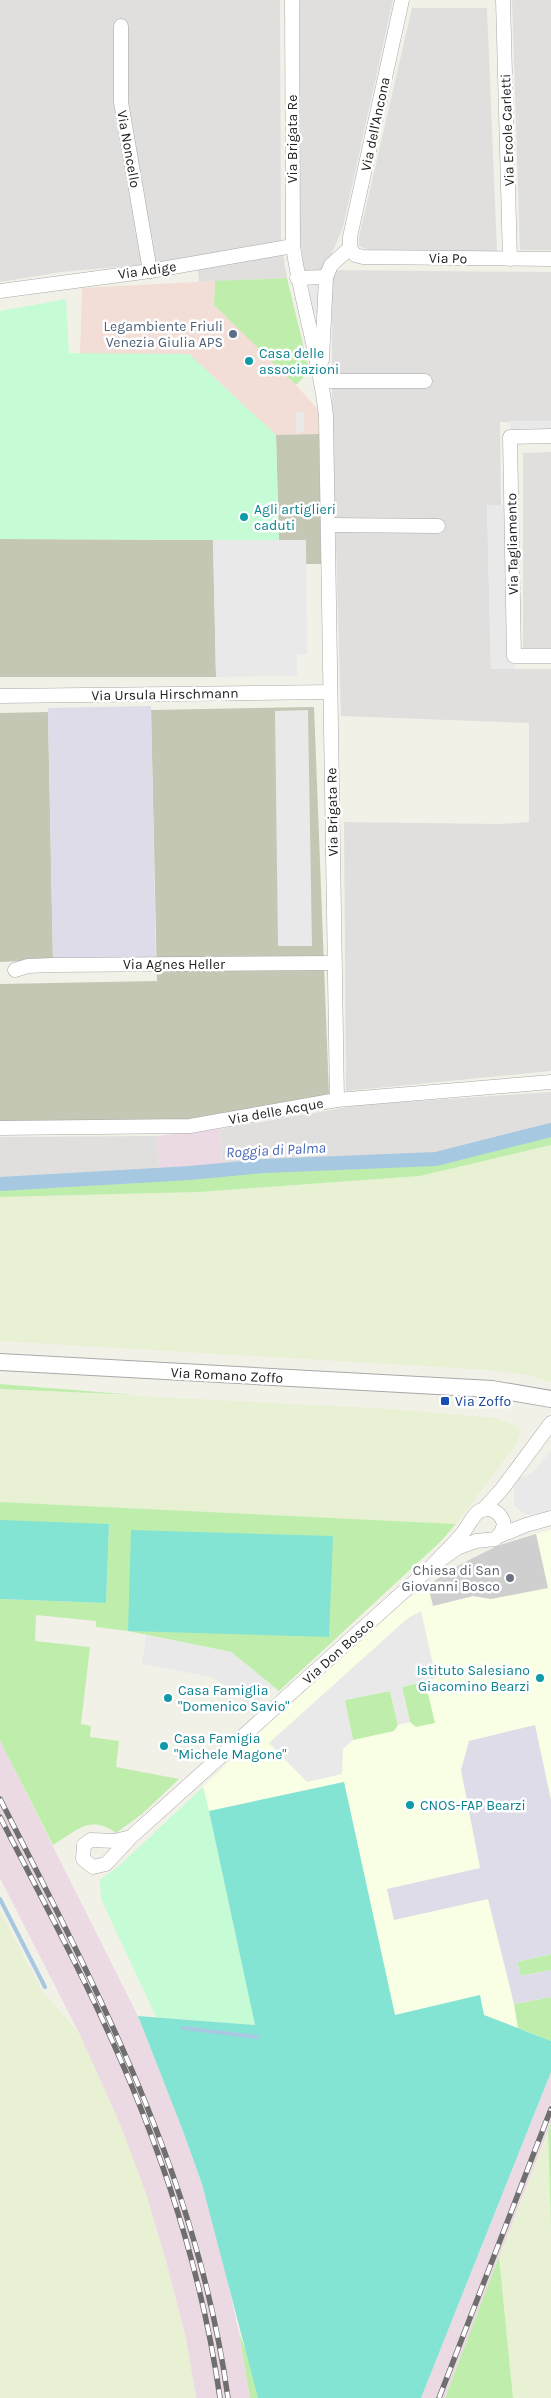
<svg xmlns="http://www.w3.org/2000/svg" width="551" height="2398" font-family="Karla,sans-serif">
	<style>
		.residential { fill: #e0dfde }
		.commercial { fill: #f3ded7 }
		.industrial { fill: #ebdae4 }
		.education { fill: #f9ffe4 }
		.religious { fill: #cfcfcf }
		.construction { fill: #c3c7b3 }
		.farmland { fill: #e8f1d3 }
		.grass { fill: #bfeeac }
		.park { fill: #c5fcd5 }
		.pitch { fill: #83e4d3 }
		.parking { fill: #e9e9e9 }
		.plaza { fill: #dedce8 }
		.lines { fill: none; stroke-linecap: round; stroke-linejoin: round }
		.stream { stroke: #a7c8e1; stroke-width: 4 }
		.canal { stroke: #a7c8e1; stroke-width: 14 }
		.minor-casing { stroke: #a8a8a8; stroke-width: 15 }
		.tertiary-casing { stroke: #a8a8a8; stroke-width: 18 }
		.minor { stroke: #fff; stroke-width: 14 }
		.tertiary { stroke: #fff; stroke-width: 16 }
		.rail-casing { stroke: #6f6f6f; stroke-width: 5.5 }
		.rail { stroke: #fff; stroke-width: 4; stroke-dasharray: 11; stroke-linecap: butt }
		.service-dot { fill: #5c6f8a; stroke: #fff; stroke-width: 2 }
		.culture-dot { fill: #0f9aa8; stroke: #fff; stroke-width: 2 }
		.transit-dot { fill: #1a4fb4; stroke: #fff; stroke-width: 2 }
		.worship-dot { fill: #6b7280; stroke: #fff; stroke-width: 2 }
		.labels { text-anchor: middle; stroke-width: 5; stroke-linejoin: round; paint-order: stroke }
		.street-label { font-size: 14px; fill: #212121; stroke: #fff }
		.service-label { font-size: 14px; fill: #4e5e75; stroke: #fff; text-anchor: end }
		.culture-label { font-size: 14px; fill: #0d838f; stroke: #fff; text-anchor: start }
		.transit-label { font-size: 14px; fill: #164399; stroke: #fff; text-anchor: start }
		.worship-label { font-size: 14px; fill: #5b616d; stroke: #fff; text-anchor: end }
		.water-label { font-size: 15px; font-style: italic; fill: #4868b7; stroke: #fff }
	</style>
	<rect width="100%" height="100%" fill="#f2f1e8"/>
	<!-- residential -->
	<g class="residential">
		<path d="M0,0H280L281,243L287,278L199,282L197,260L62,272L0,282Z"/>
		<path d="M300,0H393L343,227L325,270L304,271L299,225Z"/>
		<path d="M512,0H551V250H520Z"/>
		<path d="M412,8H487L497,251H371L359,246V237Z"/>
		<path d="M332,270L551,272V421L500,422L501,505L487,506L491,669H551V1071L346,1091L344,822L499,824L529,822V723L341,716L332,408Z"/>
		<path d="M551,452V648H523V453Z"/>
		<path d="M551,1092V1129L432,1157L222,1167L220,1129L360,1105Z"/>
		<path d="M157,1136L159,1172L0,1178V1137Z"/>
	</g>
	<!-- commercial -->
	<path class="commercial" d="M215,281L214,305L278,366L318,409L321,540H279L276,435L80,353L82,288Z"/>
	<!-- industrial -->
	<g class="industrial">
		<path d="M220,1129L222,1167L159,1172L157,1136Z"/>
		<path d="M0,1741L138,2016L183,2131L202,2184L223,2261L239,2333L250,2398H196L186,2339L166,2261L145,2191L120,2124L79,2033L0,1878Z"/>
		<path d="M551,2072V2123L445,2398H421Z"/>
	</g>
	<!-- education -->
	<path class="education" d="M551,1530V2041L484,2015L479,1995L395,2015L344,1782L209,1811L203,1787L253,1739L405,1601L428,1585L433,1606L473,1596L491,1599L548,1588L536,1534Z"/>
	<!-- religious -->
	<path class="religious" d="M536,1534L548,1588L491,1599L473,1596L433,1606L428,1585L463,1563L497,1546Z"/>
	<!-- construction -->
	<g class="construction">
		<path d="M319,434L321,564H306L305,540H279L276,435Z"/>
		<path d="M0,539L213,540L216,677H0Z"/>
		<path d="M314,707L329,1095L184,1121L0,1122V984L157,981L151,710Z"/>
		<path d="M48,712L53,960L0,962V713Z"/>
	</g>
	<!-- farmland -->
	<g class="farmland">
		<path d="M551,1145V1382L527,1375L489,1370L0,1341V1197L199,1192L420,1176Z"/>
		<path d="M0,1389L392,1409L495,1418L516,1426L519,1429L520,1435L515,1446L456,1524L0,1502Z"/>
		<path d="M0,1911L42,1991L79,2033L120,2124L145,2191L166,2261L186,2339L196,2398H0Z"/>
		<path d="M548,2132L551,2231V2398H513L499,2257Z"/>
	</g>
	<!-- grass -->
	<g class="grass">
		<path d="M287,278L308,365L305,376L296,385L214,305L215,281Z"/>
		<path d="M551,1135V1145L420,1176L199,1192L0,1197V1189L271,1171L432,1163Z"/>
		<path d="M0,1384L136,1395L0,1389Z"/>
		<path d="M0,1502L456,1524L439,1543L279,1691L231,1652L128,1631L96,1627V1621L36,1615L35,1641L90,1647L81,1724L91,1726L90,1737L119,1741L116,1767L179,1779L142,1814L116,1833C89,1814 77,1831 53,1845L0,1741V1599L106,1603L109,1525L0,1521Z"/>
		<path d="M425,1681L435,1723L416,1727L410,1722L402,1687Z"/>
		<path d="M390,1691L398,1725L394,1731L353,1740L344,1700Z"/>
		<path d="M551,1954V1970L521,1976L517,1962Z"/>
		<path d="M551,1997V2041L518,2028L514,2004Z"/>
		<path d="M551,2123V2226L548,2132Z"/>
		<path d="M499,2257L513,2398H445Z"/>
		<path d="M239,2333L250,2362L258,2398H250Z"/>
	</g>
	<!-- park -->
	<g class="park">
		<path d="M66,299L69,353L189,354L276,435L279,540L0,539V311Z"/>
		<path d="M203,1787L209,1811L255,2025L156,2017L101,1899L100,1880L119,1866Z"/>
	</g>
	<!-- pitch -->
	<g class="pitch">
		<path d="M0,1520L109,1524L106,1603L0,1599Z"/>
		<path d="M131,1530L333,1536L329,1637L128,1631Z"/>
		<path d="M344,1782L395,2015L480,1995L484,2015L551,2041V2072L421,2398H258L202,2184L183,2131L138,2016L255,2025L209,1811Z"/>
	</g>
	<!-- parking -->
	<g class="parking">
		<path d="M308,280L319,283L320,315L312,312Z"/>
		<path d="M304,411V432L296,433V412Z"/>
		<path d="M510,421H551V436L510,437Z"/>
		<path d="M487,505H511L515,669H491Z"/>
		<path d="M213,540H306L307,654H297V676L216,677Z"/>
		<path d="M308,710L312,946H278L275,711Z"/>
		<path d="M551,1451V1511L529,1515L523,1513L514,1505V1487L519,1477L531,1474Z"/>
		<path d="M421,1611L436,1678L402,1687L410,1722L398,1725L390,1691L345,1700L353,1740L343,1749L342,1774L307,1782L269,1743L408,1618Z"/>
		<path d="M146,1635L231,1652L274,1687L249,1709L236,1693L212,1677L142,1664Z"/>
	</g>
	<!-- plaza -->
	<g class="plaza">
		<path d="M151,706L156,963L53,965L48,708Z"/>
		<path d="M535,1725L551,1800V1954L517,1962L521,1976L551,1970V1997L514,2004L488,1899L394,1920L387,1889L480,1868L461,1770L469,1741Z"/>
	</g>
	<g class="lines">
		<!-- stream -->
		<g class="stream">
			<path d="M0,1899L45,1987"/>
			<path d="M183,2028L257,2037"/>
		</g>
		<!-- canal -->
		<path class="canal" d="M0,1184L190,1173L265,1166L436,1159L551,1130"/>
		<defs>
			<g id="minor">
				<path d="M292,0L293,246C301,303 320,358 326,416L337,1100"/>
				<path d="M503,0L510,259"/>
				<path d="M121,26V102L150,271"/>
				<path d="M350,248V237L402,0"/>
				<path d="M350,248L355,255L363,257L551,259"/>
				<path d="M297,278L326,277"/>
				<path d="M0,291L150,271L293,246"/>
				<path d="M322,360L326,277L331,265L350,248"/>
				<path d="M322,381H425"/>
				<path d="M551,436L510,437L514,656H551"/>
				<path d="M328,525L438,526"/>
				<path d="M0,696L330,692"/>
				<path d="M15,970L28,966L53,965L334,963"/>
				<path d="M0,1128L190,1126L337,1100L551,1082"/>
				<path d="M483,1510L502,1489L551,1423"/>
				<path d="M499,1536L526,1525L551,1518"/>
				<path d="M131,1837L115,1841L91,1840L84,1845L83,1859L93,1867L106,1864L131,1837L432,1566C442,1555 453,1545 462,1534C467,1528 472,1517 478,1512C489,1504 502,1513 504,1525L501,1533L495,1539L476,1541L457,1548L432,1566"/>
			</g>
			<path id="tertiary" d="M0,1362L492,1389L551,1399"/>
		</defs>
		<!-- minor casing -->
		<use href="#minor" class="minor-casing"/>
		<!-- tertiary casing -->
		<use href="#tertiary" class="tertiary-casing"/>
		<!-- minor -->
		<use href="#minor" class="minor"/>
		<!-- tertiary -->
		<use href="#tertiary" class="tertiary"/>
		<defs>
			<g id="rail">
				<path d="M0,1799C99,1993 198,2179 228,2398"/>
				<path d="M0,1817C46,1907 95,1996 133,2089C174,2188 205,2292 220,2398"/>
				<path d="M439,2398L551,2109"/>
			</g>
		</defs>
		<!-- rail casing -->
		<use href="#rail" class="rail-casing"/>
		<!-- rail -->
		<use href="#rail" class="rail"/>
	</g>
	<!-- markers -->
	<circle class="service-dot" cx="233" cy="334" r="5"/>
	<g class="culture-dot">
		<circle cx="249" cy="361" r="5"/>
		<circle cx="244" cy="517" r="5"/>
		<circle cx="540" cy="1678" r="5"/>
		<circle cx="168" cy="1698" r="5"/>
		<circle cx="164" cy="1746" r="5"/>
		<circle cx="410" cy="1805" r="5"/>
	</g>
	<rect class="transit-dot" x="440" y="1396" width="10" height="10" rx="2.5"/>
	<circle class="worship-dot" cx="510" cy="1578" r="5"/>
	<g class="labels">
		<!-- street labels -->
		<g class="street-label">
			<text transform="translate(375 124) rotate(-78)" y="5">Via dell'Ancona</text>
			<text transform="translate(507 130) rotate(-92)" y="5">Via Ercole Carletti</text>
			<text transform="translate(292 139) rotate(-90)" y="5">Via Brigata Re</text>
			<text transform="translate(129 149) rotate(80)" y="5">Via Noncello</text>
			<text transform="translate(448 258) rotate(1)" y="5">Via Po</text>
			<text transform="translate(147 270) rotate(-8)" y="5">Via Adige</text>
			<text transform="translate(512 544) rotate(-91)" y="5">Via Tagliamento</text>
			<text transform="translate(165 694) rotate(-1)" y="5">Via Ursula Hirschmann</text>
			<text transform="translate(332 812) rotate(-91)" y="5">Via Brigata Re</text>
			<text x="174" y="969">Via Agnes Heller</text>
			<text transform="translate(276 1111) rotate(-10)" y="5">Via delle Acque</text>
			<text transform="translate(227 1375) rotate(3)" y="5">Via Romano Zoffo</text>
			<text transform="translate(338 1651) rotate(-42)" y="5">Via Don Bosco</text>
		</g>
		<!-- service labels -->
		<g class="service-label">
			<text x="223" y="331">Legambiente Friuli<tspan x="223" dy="16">Venezia Giulia APS</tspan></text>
		</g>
		<!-- culture labels -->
		<g class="culture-label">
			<text x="259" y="358">Casa delle<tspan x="259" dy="16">associazioni</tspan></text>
			<text x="254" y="514">Agli artiglieri<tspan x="254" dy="16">caduti</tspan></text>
			<text x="530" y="1675" text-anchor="end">Istituto Salesiano<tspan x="530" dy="16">Giacomino Bearzi</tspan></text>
			<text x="178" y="1695">Casa Famiglia<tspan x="178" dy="16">"Domenico Savio"</tspan></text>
			<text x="174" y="1743">Casa Famigia<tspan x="174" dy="16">"Michele Magone"</tspan></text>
			<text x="420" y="1810">CNOS-FAP Bearzi</text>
		</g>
		<!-- transit labels -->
		<g class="transit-label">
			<text x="455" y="1406">Via Zoffo</text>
		</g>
		<!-- worship labels -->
		<g class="worship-label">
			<text x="500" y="1575">Chiesa di San<tspan x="500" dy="16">Giovanni Bosco</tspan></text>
		</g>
		<!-- water labels -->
		<g class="water-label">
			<text transform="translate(276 1150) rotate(-3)" y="5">Roggia di Palma</text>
		</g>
	</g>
</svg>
